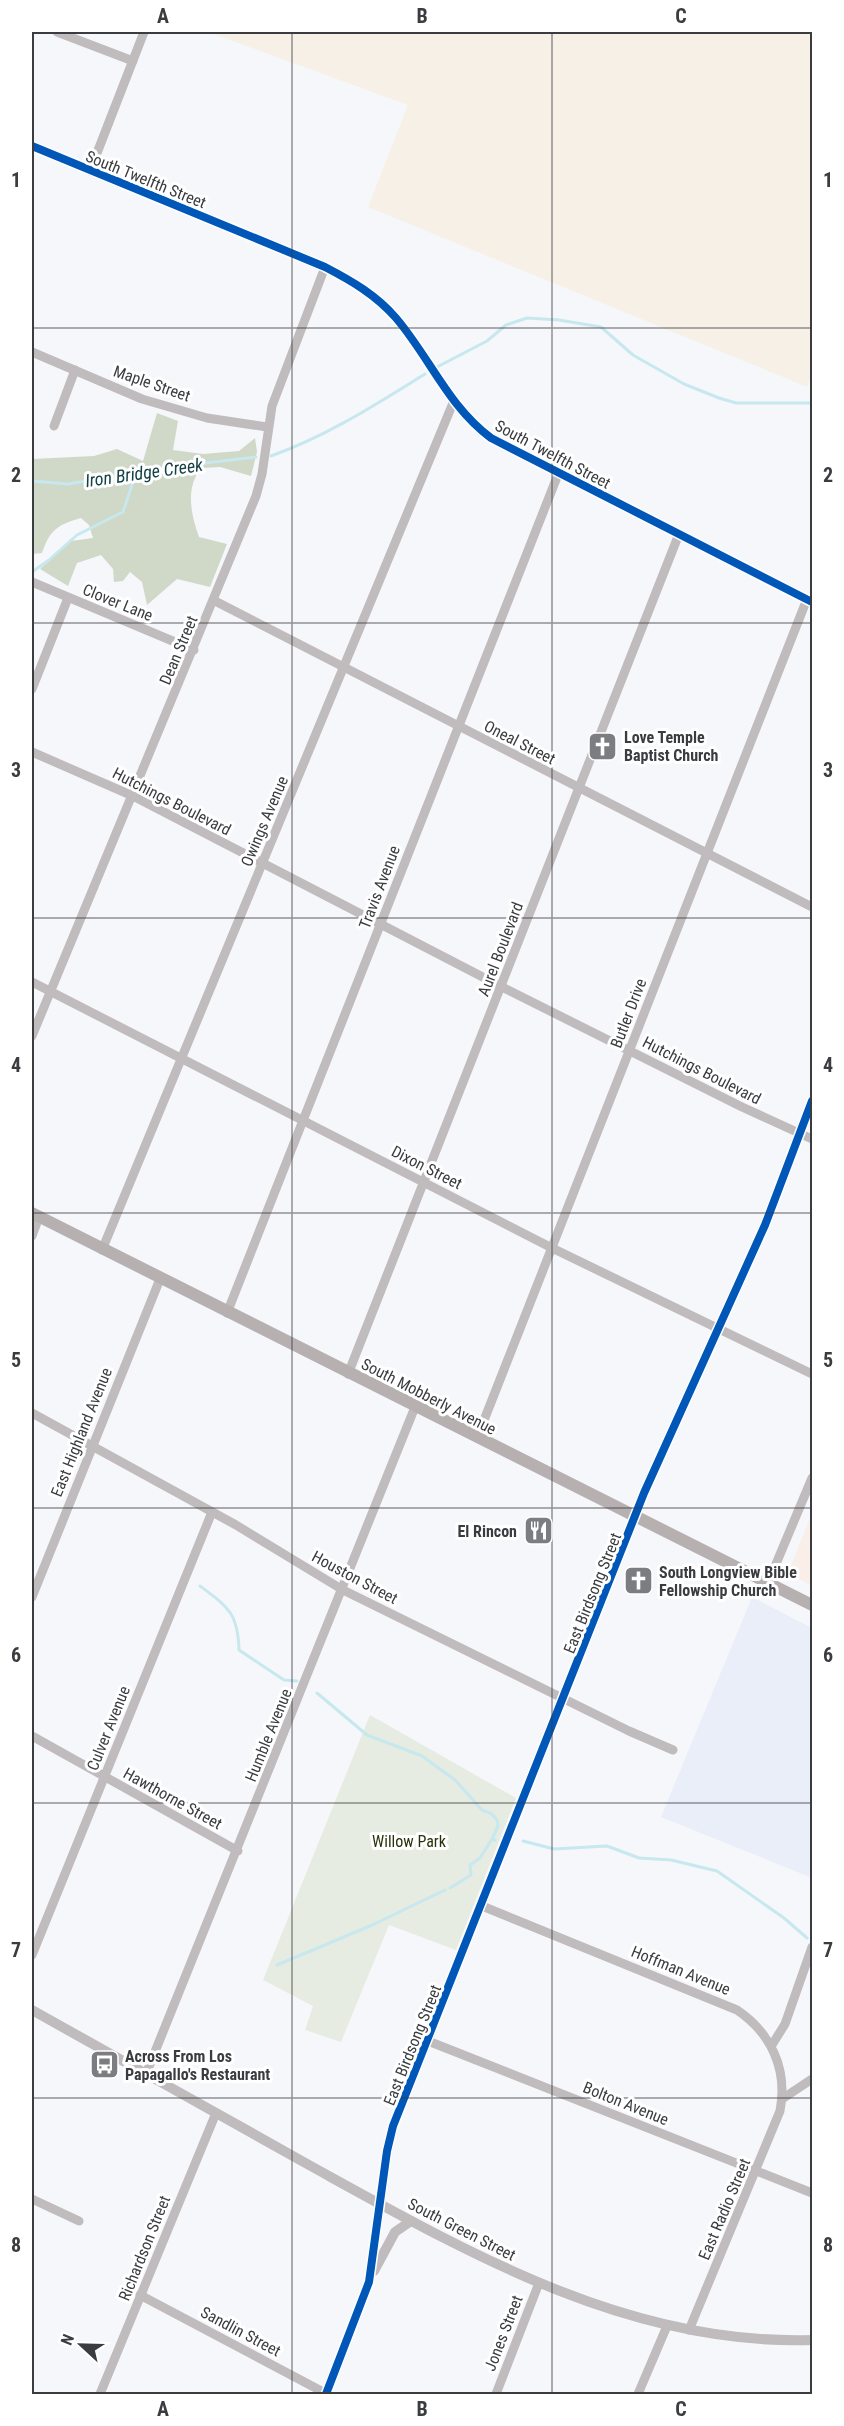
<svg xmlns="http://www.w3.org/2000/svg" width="844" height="2426" font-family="'Roboto Condensed',sans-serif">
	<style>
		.built { fill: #e9eef9 }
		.industrial { fill: #f7f0e7 }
		.education { fill: #f9efe8 }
		.green { fill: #e6ece1 }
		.forest { fill: #d0d8c7 }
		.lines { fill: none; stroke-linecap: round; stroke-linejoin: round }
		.stream { stroke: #c6e8ee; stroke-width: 3 }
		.minor { stroke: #c0bbbc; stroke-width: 9 }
		.tertiary { stroke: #c0bbbc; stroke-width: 10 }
		.secondary { stroke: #b7b0b1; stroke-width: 12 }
		.cycleway-casing { stroke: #fff; stroke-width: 11 }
		.cycleway { stroke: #0057b8; stroke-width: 8 }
		.grid { fill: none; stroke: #3a3c40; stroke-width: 1.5; stroke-opacity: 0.55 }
		.labels { text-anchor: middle; stroke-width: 6; stroke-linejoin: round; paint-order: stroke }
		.street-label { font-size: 16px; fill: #3a3c40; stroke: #fff }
		.poi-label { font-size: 16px; font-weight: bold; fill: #3a3c40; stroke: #fff; text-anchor: start }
		.park-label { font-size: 16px; fill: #25330a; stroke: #fff }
		.water-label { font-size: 18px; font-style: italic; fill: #134045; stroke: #fff }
		.neatline { fill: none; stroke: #3a3c40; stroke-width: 2 }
		.grid-label { font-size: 20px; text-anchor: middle; font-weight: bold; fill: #3a3c40 }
	</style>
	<rect width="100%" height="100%" fill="#f6f7fb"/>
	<!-- built -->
	<path class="built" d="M752,1597L812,1628V1878L661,1817Z"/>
	<!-- industrial -->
	<path class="industrial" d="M208,32H812V374L807,387L368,207L408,105Z"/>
	<!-- education -->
	<path class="education" d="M812,1513V1586L788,1573Z"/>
	<!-- green -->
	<path class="green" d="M370,1715L516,1798L456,1950L389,1925L341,2042L305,2030L313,2006L263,1980Z"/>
	<!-- forest -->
	<path class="forest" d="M157,413L178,421L173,450L203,454L239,451L255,438L257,452L251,476L220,467L201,468C185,488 191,515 199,537L227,544L210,587L177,579L147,605L142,582L130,572L123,581L114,582L113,569L101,555L77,563L68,586L40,569L71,541L93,538L89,525L81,518C57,525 50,530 42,553L32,554V459L94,456L117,449L143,461Z"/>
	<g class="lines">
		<!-- stream -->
		<g class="stream">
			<path d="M437,367L487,341L506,325L527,318L559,320L601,327L633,355L684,384L719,398L736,403H812"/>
			<path d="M271,456C327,436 375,405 425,374"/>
			<path d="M32,481L68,484L156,469L256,457"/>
			<path d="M32,572L49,560L77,535L123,512L136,473"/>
			<path d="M200,1586C228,1607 238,1613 239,1650L284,1680L297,1681"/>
			<path d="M317,1693L367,1735L422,1756L455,1780L482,1810L492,1814L497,1820L498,1826L492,1839"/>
			<path d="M523,1841L554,1849L607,1846L639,1858L671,1860L717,1871L784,1918L807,1938"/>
			<path d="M450,1888L471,1875L470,1865L480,1858L492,1839L495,1840"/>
			<path d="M277,1965L370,1926L445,1890"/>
		</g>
		<!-- minor -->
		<g class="minor">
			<path d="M57,32L133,61"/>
			<path d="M32,146L325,267C352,281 376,295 396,318C430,358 448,406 491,438L812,602"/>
			<path d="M90,171L144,32"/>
			<path d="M32,352L142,399L207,418L267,427"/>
			<path d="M54,426L75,370"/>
			<path d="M32,582L194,650"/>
			<path d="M215,601L812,907"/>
			<path d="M32,689L68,598"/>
			<path d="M32,752L133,796L502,987L742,1107L812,1139"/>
			<path d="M32,982L552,1248L812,1374"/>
			<path d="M32,1036L256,496L262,474L272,406L325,267"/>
			<path d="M32,1236L39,1217"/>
			<path d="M102,1250L453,403"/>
			<path d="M227,1313L559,472"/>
			<path d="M348,1374L679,534"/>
			<path d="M32,1413L236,1525L343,1590L629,1731L673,1750"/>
			<path d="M477,1438L807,599"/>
			<path d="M768,1583L812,1478"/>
			<path d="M32,1597L160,1279"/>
			<path d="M32,1736L238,1851"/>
			<path d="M482,1906L737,2010C771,2033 788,2069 780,2111L689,2330"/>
			<path d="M32,1955L212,1512"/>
			<path d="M428,2041L812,2193"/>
			<path d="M772,2045L785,2024L812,1947"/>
			<path d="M146,2074L415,1407"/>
			<path d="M782,2099L812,2079"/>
			<path d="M32,2199L79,2221"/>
			<path d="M140,2295L327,2394"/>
			<path d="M100,2394L216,2113"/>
			<path d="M496,2394L539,2283"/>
			<path d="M638,2394L667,2326"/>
		</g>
		<!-- tertiary -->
		<g class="tertiary">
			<path d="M32,2010C124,2062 217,2113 309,2165C465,2251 628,2346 812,2340"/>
			<path d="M374,2271L395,2232L411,2221"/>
			<path d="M326,2394L369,2282L387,2151L393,2126L644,1493L765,1225L812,1101"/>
		</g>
		<!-- secondary -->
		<path class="secondary" d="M32,1213L812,1605"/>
		<defs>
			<g id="cycleway">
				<path d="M32,146L325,267C352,281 376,295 396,318C430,358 448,406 491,438L812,602"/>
				<path d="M326,2394L369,2282L387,2151L393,2126L644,1493L765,1225L812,1101"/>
			</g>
		</defs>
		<!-- cycleway casing -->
		<use href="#cycleway" class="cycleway-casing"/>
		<!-- cycleway -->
		<use href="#cycleway" class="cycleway"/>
	</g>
	<!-- grid -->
	<path class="grid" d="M292,32V2394M552,32V2394M32,328H812M32,623H812M32,918H812M32,1213H812M32,1508H812M32,1803H812M32,2098H812"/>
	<!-- icons -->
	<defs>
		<symbol id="church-square" viewBox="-11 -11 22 22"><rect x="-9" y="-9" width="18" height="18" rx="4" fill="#7c7d81" stroke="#fff"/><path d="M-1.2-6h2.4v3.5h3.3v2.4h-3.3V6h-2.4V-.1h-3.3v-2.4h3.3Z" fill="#fff"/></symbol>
		<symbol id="restaurant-square" viewBox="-11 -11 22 22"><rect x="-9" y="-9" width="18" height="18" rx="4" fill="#7c7d81" stroke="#fff"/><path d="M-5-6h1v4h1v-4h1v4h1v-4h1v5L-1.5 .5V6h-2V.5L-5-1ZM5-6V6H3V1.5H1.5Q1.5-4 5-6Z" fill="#fff"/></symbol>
		<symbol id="bus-square" viewBox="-11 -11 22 22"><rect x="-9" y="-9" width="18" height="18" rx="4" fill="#7c7d81" stroke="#fff"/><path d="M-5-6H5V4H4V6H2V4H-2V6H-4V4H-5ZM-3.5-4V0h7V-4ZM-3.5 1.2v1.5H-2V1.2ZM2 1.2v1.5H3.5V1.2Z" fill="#fff"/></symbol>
	</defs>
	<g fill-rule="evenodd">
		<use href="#church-square" x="586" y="730" width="33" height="33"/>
		<use href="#restaurant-square" x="522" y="1514" width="33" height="33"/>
		<use href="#church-square" x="622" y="1564" width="33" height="33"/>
		<use href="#bus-square" x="88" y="2048" width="33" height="33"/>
	</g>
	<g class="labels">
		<!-- street labels -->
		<g class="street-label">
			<text transform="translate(146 179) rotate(22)" y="6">South Twelfth Street</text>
			<text transform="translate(152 383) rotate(19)" y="6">Maple Street</text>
			<text transform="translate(553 454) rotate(28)" y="6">South Twelfth Street</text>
			<text transform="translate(118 602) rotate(22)" y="6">Clover Lane</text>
			<text transform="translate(178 650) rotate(-67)" y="6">Dean Street</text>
			<text transform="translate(520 742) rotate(27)" y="6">Oneal Street</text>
			<text transform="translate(172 801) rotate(27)" y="6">Hutchings Boulevard</text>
			<text transform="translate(264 821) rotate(-67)" y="6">Owings Avenue</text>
			<text transform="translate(379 887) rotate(-69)" y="6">Travis Avenue</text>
			<text transform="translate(500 949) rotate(-69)" y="6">Aurel Boulevard</text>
			<text transform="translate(628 1013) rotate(-69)" y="6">Butler Drive</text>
			<text transform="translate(702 1070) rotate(27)" y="6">Hutchings Boulevard</text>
			<text transform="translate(427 1167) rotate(27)" y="6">Dixon Street</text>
			<text transform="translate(429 1396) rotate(27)" y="6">South Mobberly Avenue</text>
			<text transform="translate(81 1432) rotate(-68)" y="6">East Highland Avenue</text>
			<text transform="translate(355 1577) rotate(28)" y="6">Houston Street</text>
			<text transform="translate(592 1593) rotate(-68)" y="6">East Birdsong Street</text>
			<text transform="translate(108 1728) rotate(-68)" y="6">Culver Avenue</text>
			<text transform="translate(268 1735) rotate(-68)" y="6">Humble Avenue</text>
			<text transform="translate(173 1798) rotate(29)" y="6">Hawthorne Street</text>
			<text transform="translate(681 1970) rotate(22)" y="6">Hoffman Avenue</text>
			<text transform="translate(412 2045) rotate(-68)" y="6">East Birdsong Street</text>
			<text transform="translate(626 2103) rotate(22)" y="6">Bolton Avenue</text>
			<text transform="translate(724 2209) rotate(-67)" y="6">East Radio Street</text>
			<text transform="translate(462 2229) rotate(27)" y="6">South Green Street</text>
			<text transform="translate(144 2248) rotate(-68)" y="6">Richardson Street</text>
			<text transform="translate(241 2331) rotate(28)" y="6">Sandlin Street</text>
			<text transform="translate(503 2333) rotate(-69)" y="6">Jones Street</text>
		</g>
		<!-- poi labels -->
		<g class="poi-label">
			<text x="624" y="743">Love Temple<tspan x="624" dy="18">Baptist Church</tspan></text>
			<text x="517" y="1537" text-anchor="end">El Rincon</text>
			<text x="659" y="1578">South Longview Bible<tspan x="659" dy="18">Fellowship Church</tspan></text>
			<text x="125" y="2062">Across From Los<tspan x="125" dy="18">Papagallo's Restaurant</tspan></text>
		</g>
		<!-- park labels -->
		<g class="park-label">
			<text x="409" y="1847">Willow Park</text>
		</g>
		<!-- water labels -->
		<g class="water-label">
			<text transform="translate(144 473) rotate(-8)" y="6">Iron Bridge Creek</text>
		</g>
	</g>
	<!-- border -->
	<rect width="844" height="2426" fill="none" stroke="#ffffff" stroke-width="66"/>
	<!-- north arrow -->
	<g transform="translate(81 2345) rotate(292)" stroke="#ffffff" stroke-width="4.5" paint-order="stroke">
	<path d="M0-4.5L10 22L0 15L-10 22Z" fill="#3a3c40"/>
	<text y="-9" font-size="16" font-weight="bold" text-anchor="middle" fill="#3a3c40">N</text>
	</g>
	<rect x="33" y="33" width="778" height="2360" class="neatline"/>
	<g class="grid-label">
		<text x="163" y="23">A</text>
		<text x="422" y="23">B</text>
		<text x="681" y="23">C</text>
		<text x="16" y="187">1</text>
		<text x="828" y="187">1</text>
		<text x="16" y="482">2</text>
		<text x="828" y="482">2</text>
		<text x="16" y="777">3</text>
		<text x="828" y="777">3</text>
		<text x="16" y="1072">4</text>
		<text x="828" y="1072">4</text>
		<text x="16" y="1367">5</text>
		<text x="828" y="1367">5</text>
		<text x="16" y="1662">6</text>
		<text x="828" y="1662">6</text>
		<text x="16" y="1957">7</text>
		<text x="828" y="1957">7</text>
		<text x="16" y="2252">8</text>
		<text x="828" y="2252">8</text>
		<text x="163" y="2416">A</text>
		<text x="422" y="2416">B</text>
		<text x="681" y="2416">C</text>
	</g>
</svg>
